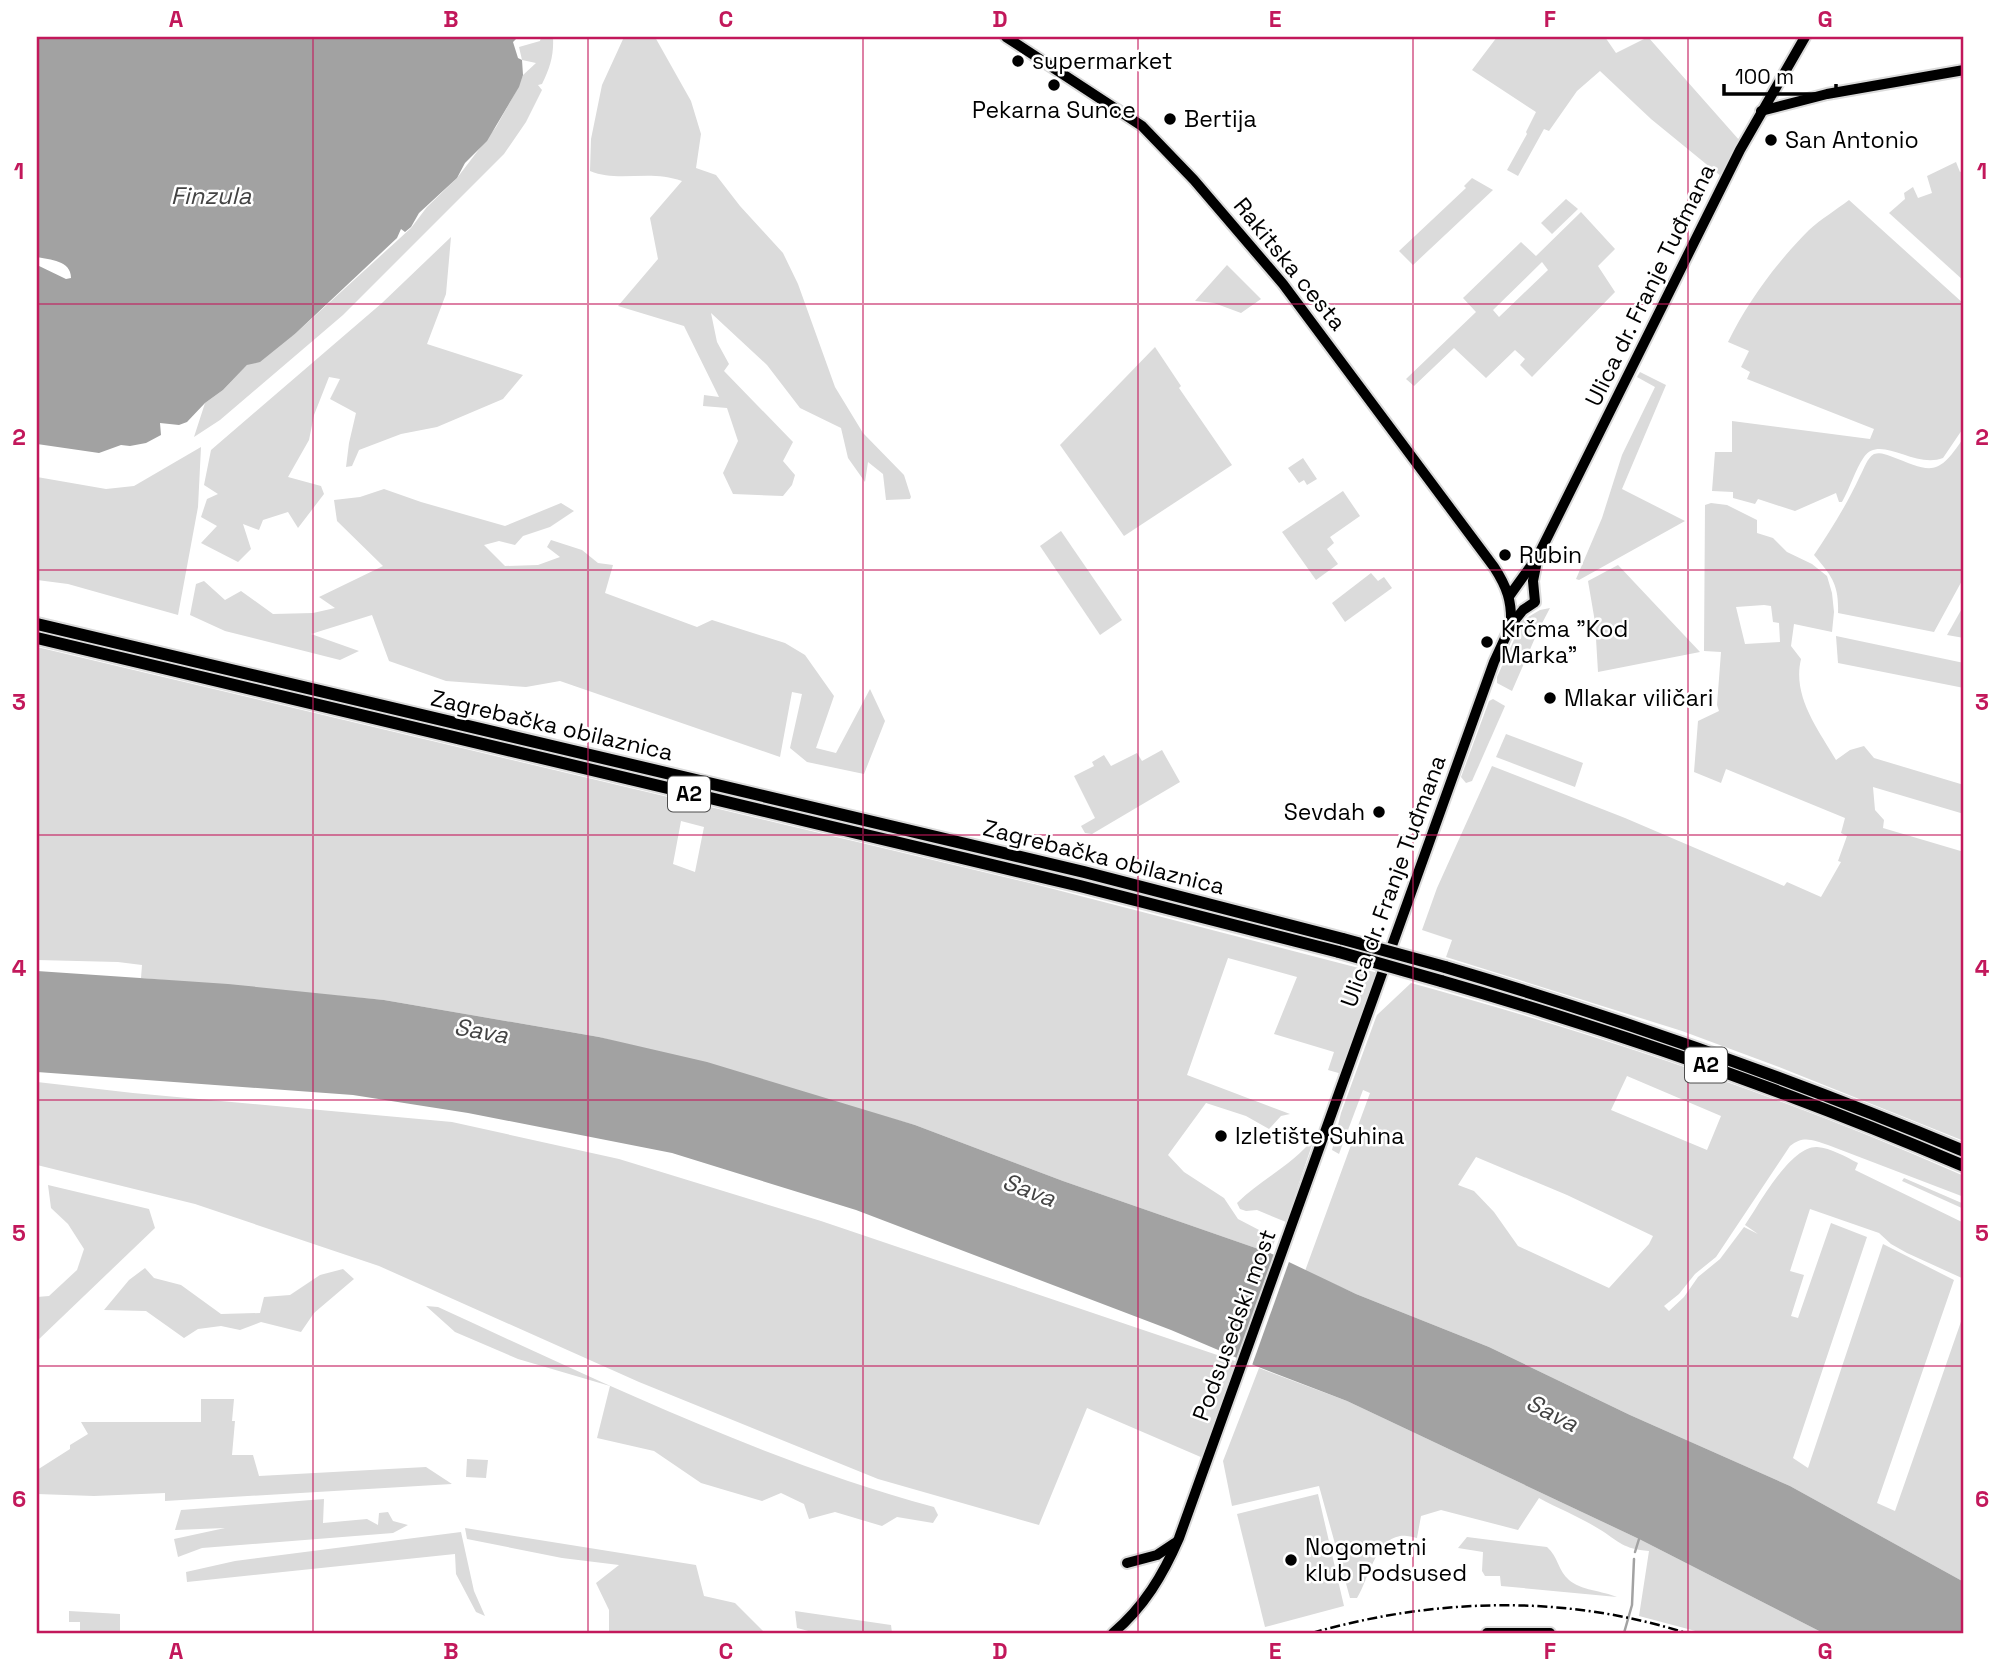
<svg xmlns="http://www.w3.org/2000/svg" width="2001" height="1670" font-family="'Space Grotesk',sans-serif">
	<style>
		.green { fill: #dbdbdb; fill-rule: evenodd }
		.water { fill: #a2a2a2 }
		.pier { fill: #fff }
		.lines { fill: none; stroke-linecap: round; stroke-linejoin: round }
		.stream { stroke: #a2a2a2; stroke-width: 2.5 }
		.major-casing { stroke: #dbdbdb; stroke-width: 14 }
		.highway-casing { stroke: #dbdbdb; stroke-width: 16 }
		.major { stroke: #000; stroke-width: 10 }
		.highway { stroke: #000; stroke-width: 12 }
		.rail { stroke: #000; stroke-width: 2.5; stroke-dasharray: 10 3.5 2 3.5; stroke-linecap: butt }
		.highway-bridge-casing { stroke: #dbdbdb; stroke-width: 16; stroke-linecap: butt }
		.highway-bridge { stroke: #000; stroke-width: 12 }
		.grid { fill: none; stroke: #c2185b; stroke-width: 2; stroke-opacity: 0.55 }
		.poi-dot { fill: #000; stroke: #fff; stroke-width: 2.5 }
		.labels { text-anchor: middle; stroke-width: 5; stroke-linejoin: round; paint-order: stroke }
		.shield { fill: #fff; stroke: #4c4c4c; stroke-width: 2 }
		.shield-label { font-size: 21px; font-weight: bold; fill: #000 }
		.poi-label { font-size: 23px; fill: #000; stroke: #fff; text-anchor: start }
		.street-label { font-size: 23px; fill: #000; stroke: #fff }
		.water-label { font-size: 24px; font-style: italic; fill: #434343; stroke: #fff }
		.neatline { fill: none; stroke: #c2185b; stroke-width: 2.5 }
		.grid-label { font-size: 23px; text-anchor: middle; font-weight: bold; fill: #c2185b }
	</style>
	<rect width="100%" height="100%" fill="#fff"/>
	<!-- green -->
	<g class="green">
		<path d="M541,37H553C554,55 550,68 542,84L538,85L542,90L526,122L504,154L343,315L220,420L194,437L205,403L223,390L247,365L296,333L411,228L427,207L457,178L496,127L518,88L523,75L536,63L522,60L519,47L540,41Z"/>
		<path d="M624,37H655L691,101L701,134L696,168L716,175L740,206L783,253L798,284L835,387L863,433L904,475L911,497L910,499L886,500L883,474L868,462L865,482L848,458L841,428L800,408L767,365L711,313L717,342L729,364L724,371L793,442L783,461L795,475L792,485L783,496L733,494L723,473L738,441L727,408L703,406L704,395L719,397L684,326L618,306L658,259L650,218L682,181C649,169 619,183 590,171L591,139L602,85Z"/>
		<path d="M1497,37H1605L1616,53L1648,37L1740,141L1722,177L1651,119L1600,71L1577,91L1549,131L1544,129L1518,176L1507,170L1527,134L1526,132L1536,112L1472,70Z"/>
		<path d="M1956,162L1960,172L1964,170V281L1889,213L1905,199L1904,193L1913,187L1918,198L1932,193L1927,176Z"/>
		<path d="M1472,178L1493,190L1413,265L1399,251L1466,188L1464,186Z"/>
		<path d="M1566,199L1578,209L1552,234L1541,223Z"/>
		<path d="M1849,200L1964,304V427L1943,458C1914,469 1880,434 1864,457C1855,470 1850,488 1842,502H1839L1836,493L1795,511L1758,499L1755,504L1733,498V492L1712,491L1715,452H1732V421L1870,439L1874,429L1747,379L1750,372L1741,367L1749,351L1728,342C1748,301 1777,262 1809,230C1821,219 1836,210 1849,200Z"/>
		<path d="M1581,212L1615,249L1598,266L1615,292L1532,377L1520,365L1525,359L1515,350L1486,378L1454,348L1414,386L1406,379L1476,312L1463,298L1521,242L1536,256ZM1542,262L1548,270L1499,317L1493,310Z"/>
		<path d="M451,237L446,294L427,344L523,375L503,399L437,427L401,434L359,450L352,466L346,467L349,443L356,413L330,399L340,379L329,377L314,415L309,440L288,477L321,486L324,494L298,528L288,512L263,520L259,530L243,524L251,549L238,562L201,543L217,526L201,517L207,499L218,494L204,485L211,450L382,303Z"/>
		<path d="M1227,265L1261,299L1241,313L1214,303L1195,301Z"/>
		<path d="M1155,347L1181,386L1179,388L1232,465L1124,536L1060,445Z"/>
		<path d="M1640,372L1666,385L1622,489L1685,521L1579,580L1576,579L1602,518L1622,455L1655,387L1637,377Z"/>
		<path d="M1964,437V577L1934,632L1838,613C1839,585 1832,576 1814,555C1831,530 1847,504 1860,476C1864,469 1867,458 1874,454C1880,452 1885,454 1890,456C1932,472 1937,478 1964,437Z"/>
		<path d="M201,447L198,507L178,615L68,584L37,580V477L106,489L134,486Z"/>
		<path d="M1303,458L1317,479L1307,485L1304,480L1299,483L1288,468Z"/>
		<path d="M384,489L421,502L505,526L561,503L574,511L550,527L523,536L515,545L499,541L484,545L505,566L538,565L560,557L547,547L551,540L582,550L598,563L613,565L605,593L697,627L712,620L785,643L805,655L834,696L816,748L836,753L870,689L885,721L864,774L807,762L790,748L802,694L792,692L780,757L560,681L526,687L446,681L389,661L372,615L311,634L359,651L340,660L225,631L190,615L196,584L204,581L225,600L241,591L273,614L313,613L335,608L319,597L383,566L337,521L334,500L360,497Z"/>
		<path d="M1343,491L1360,516L1330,537L1334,543L1327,549L1338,564L1316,580L1282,532Z"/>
		<path d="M1711,503L1727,505L1757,520V533L1773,538L1787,552L1812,564L1827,576L1832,593L1834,612L1832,632L1794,624L1791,646L1801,659C1792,696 1818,729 1836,760L1850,750L1864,746L1874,758L1964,785V814L1873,787L1875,810L1884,820L1883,828L1964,852V1141L1779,1067L1682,1031L1446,957L1452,940L1422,930L1437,888L1492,766L1625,818L1784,886L1787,882L1821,897L1841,862L1838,861L1847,836L1841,833L1845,818L1726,769L1721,783L1694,772L1698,721L1719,711L1717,705L1721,652L1704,651L1705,505ZM1764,605L1771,606L1773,622L1779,623L1780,642L1745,644L1736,607Z"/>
		<path d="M1061,531L1122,620L1100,635L1040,546Z"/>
		<path d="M1618,565L1700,652L1598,672L1595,622L1588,581Z"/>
		<path d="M1371,573L1378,581L1384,577L1392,588L1345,622L1332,603Z"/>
		<path d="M1964,605V638L1947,635Z"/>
		<path d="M1550,608L1538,631L1512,691L1497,683V677L1523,620L1540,610Z"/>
		<path d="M1836,636L1964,663V688L1838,663Z"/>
		<path d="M37,647L1034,884L1378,973L1342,1074L1328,1070L1334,1052L1274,1034L1297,977L1228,958L1187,1075L1290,1114L1281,1116L1269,1129L1246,1116L1206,1103L1168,1155L1184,1172L1224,1198L1238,1219L1261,1231L1277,1235L1270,1253L1063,1181L915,1125L599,1037L384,1000L141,978L142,965L118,962L37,960ZM681,821L704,827L695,872L673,864Z"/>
		<path d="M1493,699L1505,706L1472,781L1466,783L1461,777L1489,701Z"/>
		<path d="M1506,734L1583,763L1575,787L1496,757Z"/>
		<path d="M1162,750L1180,782L1092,834L1085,833L1081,826L1095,818L1074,776L1094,766L1092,762L1104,755L1111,766L1137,753L1142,761Z"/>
		<path d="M1411,983C1600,1035 1785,1097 1964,1176V1197L1828,1145C1813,1140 1803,1135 1790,1146L1716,1257L1695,1274L1679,1294L1664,1306L1669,1311L1684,1297L1698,1277L1720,1259L1744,1227L1758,1234L1745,1225C1759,1205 1790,1146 1817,1147C1831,1148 1846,1157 1858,1163L1855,1170L1964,1223V1279L1907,1253L1891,1244L1879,1233L1810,1209L1790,1271L1804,1275L1791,1316L1798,1318L1831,1223L1867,1237L1793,1458L1808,1468L1883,1244L1954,1280L1877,1503L1895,1511L1964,1313V1582L1790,1486L1630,1415L1489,1347L1356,1294L1305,1271L1370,1093L1363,1090L1339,1154L1332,1150L1341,1113L1375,1020L1377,1015ZM1627,1076L1721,1116L1707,1150L1611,1110ZM1476,1157L1567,1195L1653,1236L1649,1244L1609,1288L1518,1246L1494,1212L1474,1191L1458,1185Z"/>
		<path d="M37,1082L133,1093L452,1122L619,1159L821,1221L1235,1361L1203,1458L1087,1408L1039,1525L878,1479L639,1382L379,1266L195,1204L37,1165Z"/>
		<path d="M1315,1136L1286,1222L1257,1210L1246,1211L1240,1209L1237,1203C1262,1178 1294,1165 1315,1136Z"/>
		<path d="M1904,1178L1964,1204V1209L1902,1181Z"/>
		<path d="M48,1185L149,1209L155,1228L37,1341V1297L49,1296L77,1270L84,1249L68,1224L51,1208Z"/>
		<path d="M145,1268L154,1278L181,1285L221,1314L260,1313L264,1297L290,1295L320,1275L343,1269L354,1279L314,1313L301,1332L261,1322L240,1330L221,1326L198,1329L184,1338L146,1311L104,1310L129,1280Z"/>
		<path d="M426,1306L438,1307C599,1381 762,1460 934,1507L938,1515L933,1523L897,1517L882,1526L835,1512L809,1519L804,1504L781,1493L762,1501L701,1483L654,1451L597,1438L610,1386L518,1359L455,1332Z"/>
		<path d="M1259,1368L1347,1401L1639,1539L1823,1633H1703L1639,1616L1649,1551C1623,1549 1620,1542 1599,1529C1580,1517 1559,1509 1539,1498L1518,1530L1441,1510L1421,1516L1417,1538C1413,1537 1405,1535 1400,1536C1375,1540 1369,1579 1357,1598H1350L1319,1486L1232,1506L1223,1461Z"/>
		<path d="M201,1399H234L232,1421H235L232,1455H253L259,1476L426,1467L452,1484L165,1501V1493L94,1496L37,1494V1470L70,1449V1445L88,1434L81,1422H201Z"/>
		<path d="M467,1459L488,1460L486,1478L466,1477Z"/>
		<path d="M1318,1494L1344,1606L1265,1627L1237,1514Z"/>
		<path d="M324,1499L323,1523L367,1519L378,1525L379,1513L388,1512L393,1521L408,1525L393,1533L202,1548L178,1557L174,1539L225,1528L175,1530L181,1510Z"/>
		<path d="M465,1528L696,1565L704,1596L735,1603L765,1633H609V1610L596,1583L619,1565L562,1558L467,1539Z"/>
		<path d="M461,1532L474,1591L485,1616L476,1612L456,1574L455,1554L187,1582L186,1572L235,1561Z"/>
		<path d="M1467,1537L1547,1547C1558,1556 1558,1571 1569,1580C1580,1590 1603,1591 1617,1597L1501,1586L1500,1576H1485L1482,1571L1483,1552L1458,1548Z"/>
		<path d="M69,1611L120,1614V1633H80V1622H69Z"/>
		<path d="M795,1611L891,1625L892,1633H816L797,1628Z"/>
	</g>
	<!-- water -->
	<g class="water">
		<path d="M37,37H518L513,42L518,58L522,60L523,75L519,87L487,141L465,163L457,178L419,213L411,227L405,232L401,229L397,238L296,333L260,362L247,365L223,390L205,403L187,422L179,425L160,423L161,435L146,443L130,446L121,445L99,453L37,444V265L66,279L71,278C71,260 50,260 37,257Z"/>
		<path d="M37,971L228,984L384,1000L599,1037L707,1062L915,1125L1063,1181L1270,1253L1356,1294L1489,1347L1630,1415L1790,1486L1964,1582V1633H1823L1639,1539L1347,1401L1256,1366L1171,1330L856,1210L672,1153L468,1113L353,1095L37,1072Z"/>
	</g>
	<!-- pier -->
	<path class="pier" d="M1275,1252L1290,1259L1251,1368L1236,1362Z"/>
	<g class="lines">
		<!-- stream -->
		<g class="stream">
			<path d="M1635,1552L1639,1539"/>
			<path d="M1624,1633L1632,1605L1634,1559"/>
		</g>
		<defs>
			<g id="major">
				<path d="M1006,37L1142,126L1194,180L1283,284L1494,567C1507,587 1512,601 1511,625"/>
				<path d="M1761,111L1827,94L1964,70"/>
				<path d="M1510,595L1538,556L1740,150L1805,37"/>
				<path d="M1127,1563L1157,1555L1175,1543"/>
				<path d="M1113,1633C1144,1607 1163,1575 1179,1538L1494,662L1511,625L1523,610L1535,602L1533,581L1538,556"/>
				<path d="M1487,1633H1550"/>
			</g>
			<g id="highway">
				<path d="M37,624L1084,872L1343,939"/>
				<path d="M37,638L1080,886L1339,952"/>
				<path d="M1445,967C1622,1019 1794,1080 1964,1151"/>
				<path d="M1441,981C1619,1032 1794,1093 1964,1166"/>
			</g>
		</defs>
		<!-- major casing -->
		<use href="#major" class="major-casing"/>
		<!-- highway casing -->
		<use href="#highway" class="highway-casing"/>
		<!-- major -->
		<use href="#major" class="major"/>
		<!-- highway -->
		<use href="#highway" class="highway"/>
		<!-- rail -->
		<path class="rail" d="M1312,1633C1434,1598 1564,1594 1686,1633"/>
		<defs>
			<g id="highway-bridge">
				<path d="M1343,939L1445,967"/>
				<path d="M1339,952L1441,981"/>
			</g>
		</defs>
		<!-- highway-bridge casing -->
		<use href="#highway-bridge" class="highway-bridge-casing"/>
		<!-- highway-bridge -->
		<use href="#highway-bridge" class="highway-bridge"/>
	</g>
	<!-- grid -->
	<path class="grid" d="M313,37V1633M588,37V1633M863,37V1633M1138,37V1633M1413,37V1633M1688,37V1633M37,304H1964M37,570H1964M37,835H1964M37,1100H1964M37,1366H1964"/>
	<!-- markers -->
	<g class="poi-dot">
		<circle cx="1018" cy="61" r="7"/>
		<circle cx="1054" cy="85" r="7"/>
		<circle cx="1170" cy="119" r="7"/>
		<circle cx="1771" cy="140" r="7"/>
		<circle cx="1505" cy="555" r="7"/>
		<circle cx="1487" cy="642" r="7"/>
		<circle cx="1550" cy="698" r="7"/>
		<circle cx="1379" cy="812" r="7"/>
		<circle cx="1221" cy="1136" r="7"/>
		<circle cx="1291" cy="1560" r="7"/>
	</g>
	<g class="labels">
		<!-- shield labels -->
		<g class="shield">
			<rect x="668" y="776.5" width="42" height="35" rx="5"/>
			<rect x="1685" y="1047.5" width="42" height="35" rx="5"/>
		</g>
		<g class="shield-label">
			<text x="689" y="801">A2</text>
			<text x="1706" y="1072">A2</text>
		</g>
		<!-- poi labels -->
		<g class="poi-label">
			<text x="1032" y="69">supermarket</text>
			<text x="1054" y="118" text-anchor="middle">Pekarna Sunce</text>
			<text x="1184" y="127">Bertija</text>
			<text x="1785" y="148">San Antonio</text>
			<text x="1519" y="563">Rubin</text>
			<text x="1501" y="637">Krčma "Kod<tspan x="1501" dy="26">Marka"</tspan></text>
			<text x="1564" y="706">Mlakar viličari</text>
			<text x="1365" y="820" text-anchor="end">Sevdah</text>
			<text x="1235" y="1144">Izletište Suhina</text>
			<text x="1305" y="1555">Nogometni<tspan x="1305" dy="26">klub Podsused</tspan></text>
		</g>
		<!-- street labels -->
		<g class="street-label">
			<text transform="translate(1290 264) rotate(51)" y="8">Rakitska cesta</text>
			<text transform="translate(1650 285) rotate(-64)" y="8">Ulica dr. Franje Tuđmana</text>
			<text transform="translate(552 725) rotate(13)" y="8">Zagrebačka obilaznica</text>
			<text transform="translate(1104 857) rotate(14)" y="8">Zagrebačka obilaznica</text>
			<text transform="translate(1393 881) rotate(-70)" y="8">Ulica dr. Franje Tuđmana</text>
			<text transform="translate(1234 1325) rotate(-70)" y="8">Podsusedski most</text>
		</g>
		<!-- water labels -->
		<g class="water-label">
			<text x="211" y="204">Finzula</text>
			<text transform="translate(481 1031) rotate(10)" y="8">Sava</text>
			<text transform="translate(1029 1190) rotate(21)" y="8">Sava</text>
			<text transform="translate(1552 1413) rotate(27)" y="8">Sava</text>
		</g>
	</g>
	<!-- border -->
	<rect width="2001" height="1670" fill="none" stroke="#ffffff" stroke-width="77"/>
	<!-- scale -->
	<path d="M1724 84v10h112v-10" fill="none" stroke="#000000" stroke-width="3.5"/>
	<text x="1735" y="84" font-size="21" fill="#000000" stroke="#ffffff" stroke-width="5" paint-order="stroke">100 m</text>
	<rect x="38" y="38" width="1924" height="1594" class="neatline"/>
	<g class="grid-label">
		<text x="176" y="27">A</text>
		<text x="451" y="27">B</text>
		<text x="726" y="27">C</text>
		<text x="1000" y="27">D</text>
		<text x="1275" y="27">E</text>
		<text x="1550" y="27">F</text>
		<text x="1825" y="27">G</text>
		<text x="19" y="179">1</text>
		<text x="1982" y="179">1</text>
		<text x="19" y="445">2</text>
		<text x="1982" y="445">2</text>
		<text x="19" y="710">3</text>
		<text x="1982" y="710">3</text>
		<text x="19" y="976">4</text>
		<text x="1982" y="976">4</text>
		<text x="19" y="1241">5</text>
		<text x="1982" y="1241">5</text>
		<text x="19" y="1507">6</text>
		<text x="1982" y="1507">6</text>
		<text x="176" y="1659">A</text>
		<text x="451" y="1659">B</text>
		<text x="726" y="1659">C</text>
		<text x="1000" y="1659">D</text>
		<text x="1275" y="1659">E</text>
		<text x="1550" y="1659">F</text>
		<text x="1825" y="1659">G</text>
	</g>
</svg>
